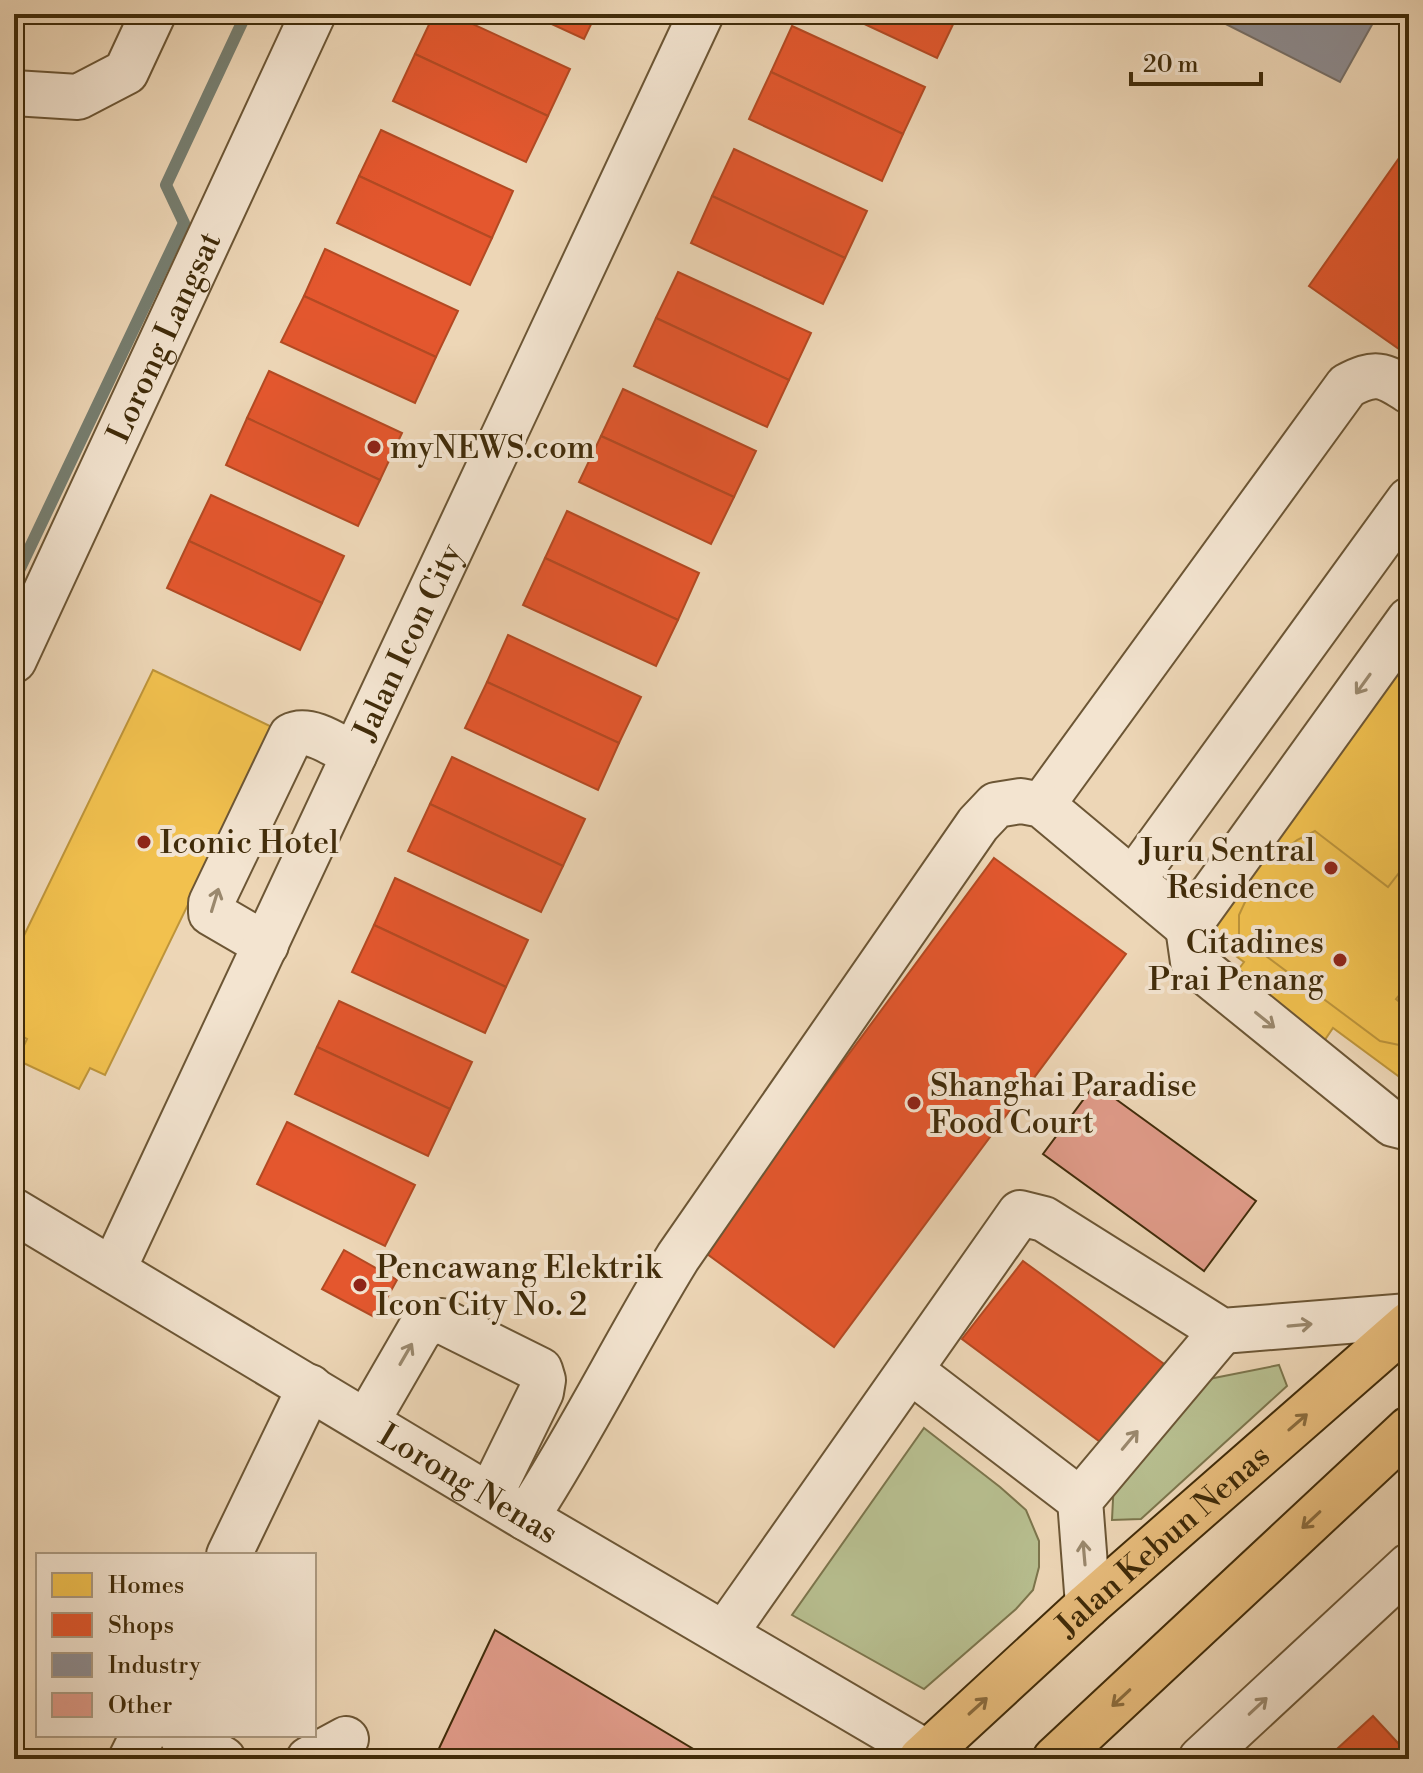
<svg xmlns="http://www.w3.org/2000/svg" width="1423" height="1773" font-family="'Libre Bodoni',serif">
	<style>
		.green { fill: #b7be8f; stroke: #7c754c; stroke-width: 2 }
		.homes { fill: #f2c14e; stroke: #bd943a; stroke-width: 2 }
		.shops { fill: #e4572e; stroke: #b34a23; stroke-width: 2 }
		.industry { fill: #8d8d92; stroke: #767069; stroke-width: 2 }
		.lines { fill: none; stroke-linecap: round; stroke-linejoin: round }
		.stream { stroke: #777f71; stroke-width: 12 }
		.building { fill: #e09b89; stroke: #412c0a; stroke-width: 2 }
		.minor-casing { stroke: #6c5635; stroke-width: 48 }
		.major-casing { stroke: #412c0a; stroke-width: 48 }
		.minor { stroke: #f3e4d0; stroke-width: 44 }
		.major { stroke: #e6bb7b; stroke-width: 44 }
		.oneway { stroke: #9a886d }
		.oneway2 { stroke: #8b6c3d }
		.poi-dot { fill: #8f2418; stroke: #f3e4d0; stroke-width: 3 }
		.labels { text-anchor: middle; stroke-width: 8; stroke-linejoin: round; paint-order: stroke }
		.street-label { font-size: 32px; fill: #412c0a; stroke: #f3e4d0 }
		.poi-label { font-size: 32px; fill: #412c0a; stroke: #f3e4d0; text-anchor: start }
	</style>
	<rect width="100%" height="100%" fill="#edd6b6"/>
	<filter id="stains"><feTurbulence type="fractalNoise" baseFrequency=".0025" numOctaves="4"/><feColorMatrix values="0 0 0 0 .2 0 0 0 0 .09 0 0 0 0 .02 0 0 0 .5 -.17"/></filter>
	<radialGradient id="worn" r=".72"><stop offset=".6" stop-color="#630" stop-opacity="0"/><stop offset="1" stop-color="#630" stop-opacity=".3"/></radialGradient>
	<!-- green -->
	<g class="green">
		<path d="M1279,1365L1287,1386L1141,1519L1112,1520L1114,1479L1189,1383Z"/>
		<path d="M924,1428L1000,1487L1026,1510L1039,1541V1567L1033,1590L1016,1609L924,1689L792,1615Z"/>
	</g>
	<!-- homes -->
	<g class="homes">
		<path d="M1409,650V1084L1333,1028L1322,1044L1232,978L1244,962L1225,948L1216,937V918Z"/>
		<path d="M153,670L274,728L105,1075L90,1068L79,1089L17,1060L27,1039L14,1032V956Z"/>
		<path d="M1315,831L1388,887L1409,860V983L1396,999L1409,1010V1047L1380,1041L1239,936V915L1252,887L1244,880L1261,857L1269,862L1297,840Z"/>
	</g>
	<!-- shops -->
	<g class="shops">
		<path d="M434,14H451L570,69L548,116L415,54Z"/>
		<path d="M530,14H596L584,39Z"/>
		<path d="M843,14H958L937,58Z"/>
		<path d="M792,26L925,87L903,134L771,72Z"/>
		<path d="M415,54L548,116L526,162L393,101Z"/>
		<path d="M771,72L903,134L882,181L749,119Z"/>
		<path d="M381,130L513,191L492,238L359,176Z"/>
		<path d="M1409,144V356L1309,286Z"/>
		<path d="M734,149L867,211L845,258L712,196Z"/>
		<path d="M359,176L492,238L470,285L337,223Z"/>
		<path d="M712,196L845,258L823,304L691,243Z"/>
		<path d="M325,249L458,311L436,357L304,296Z"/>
		<path d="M678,272L811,333L789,380L656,318Z"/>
		<path d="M304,296L436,357L415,403L281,342Z"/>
		<path d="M656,318L789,380L767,427L634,366Z"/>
		<path d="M269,371L402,433L380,480L247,418Z"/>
		<path d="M623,389L756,451L734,497L601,436Z"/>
		<path d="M247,418L380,480L358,526L226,465Z"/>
		<path d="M601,436L734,497L711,544L579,482Z"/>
		<path d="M211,495L344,556L322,603L189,541Z"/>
		<path d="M567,511L699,573L678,620L545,558Z"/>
		<path d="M189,541L322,603L300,650L167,588Z"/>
		<path d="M545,558L678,620L656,666L523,605Z"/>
		<path d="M508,635L641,697L619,743L487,682Z"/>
		<path d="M487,682L619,743L598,790L465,728Z"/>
		<path d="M452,757L585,819L563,866L430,804Z"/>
		<path d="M430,804L563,866L541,912L408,851Z"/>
		<path d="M994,858L1126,954L834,1347L703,1251Z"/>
		<path d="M395,878L528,940L506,987L374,925Z"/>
		<path d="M374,925L506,987L485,1033L352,972Z"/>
		<path d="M339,1001L472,1062L450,1109L317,1047Z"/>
		<path d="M317,1047L450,1109L428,1156L295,1094Z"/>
		<path d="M287,1122L415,1185L385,1246L257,1184Z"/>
		<path d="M344,1250L397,1280L376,1318L322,1289Z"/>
		<path d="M1023,1261L1164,1364L1103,1444L962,1339Z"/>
		<path d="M1373,1716L1409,1755V1759H1326Z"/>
	</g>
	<!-- industry -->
	<path class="industry" d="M1206,14H1378L1340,82Z"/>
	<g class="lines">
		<!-- stream -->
		<path class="stream" d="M14,581L184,223L166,185L246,14"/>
	</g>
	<!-- building -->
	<g class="building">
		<path d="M1095,1084L1256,1201L1204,1271L1043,1154Z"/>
		<path d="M495,1630L710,1759H434Z"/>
	</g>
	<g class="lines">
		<defs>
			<g id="minor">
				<path d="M14,93L78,97L126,72L153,14"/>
				<path d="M1409,620L1188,927L1193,962L1393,1124L1409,1128"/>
				<path id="s1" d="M14,660L313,14"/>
				<path d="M1042,805L1347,386C1375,371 1383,374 1409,391"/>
				<path d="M1133,880L1409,500"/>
				<path d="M266,945L211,913V903L291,736C309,726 337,746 354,755"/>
				<path id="s2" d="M14,1211L526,1518L927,1753"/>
				<path id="s3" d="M113,1270L701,14"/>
				<path d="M911,1371L1080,1500"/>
				<path d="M367,1421L419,1331L430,1321H442L540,1370L543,1380L541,1392L490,1496"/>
				<path d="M526,1518C581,1434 625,1343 678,1257L978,824L996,805L1021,801L1042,805L1188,927"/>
				<path d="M229,1555L310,1387"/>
				<path d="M1088,1605L1080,1500L1222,1331"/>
				<path d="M725,1633L1020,1213L1044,1219L1222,1331L1409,1316"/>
				<path d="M181,1735L223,1759"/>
				<path d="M131,1759L143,1735"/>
				<path d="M309,1759L346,1739"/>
				<path d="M1201,1759L1409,1566"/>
			</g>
			<g id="major">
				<path id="s4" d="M921,1759L1088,1605L1409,1324"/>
				<path d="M1055,1759L1409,1429"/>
			</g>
		</defs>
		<!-- minor casing -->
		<use href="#minor" class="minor-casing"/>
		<!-- major casing -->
		<use href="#major" class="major-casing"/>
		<!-- minor -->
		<use href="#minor" class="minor"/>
		<!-- major -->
		<use href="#major" class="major"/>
	</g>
	<!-- one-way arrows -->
	<defs><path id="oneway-shaft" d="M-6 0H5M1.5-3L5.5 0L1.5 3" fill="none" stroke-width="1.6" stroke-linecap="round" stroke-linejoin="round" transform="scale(2)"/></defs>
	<g class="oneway">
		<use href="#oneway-shaft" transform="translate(1363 684) rotate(126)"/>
		<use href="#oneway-shaft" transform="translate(215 900) rotate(-73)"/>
		<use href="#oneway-shaft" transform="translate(1265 1020) rotate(39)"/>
		<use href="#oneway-shaft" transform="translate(1300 1325) rotate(-5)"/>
		<use href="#oneway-shaft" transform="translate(406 1354) rotate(-60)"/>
		<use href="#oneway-shaft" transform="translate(1130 1440) rotate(-50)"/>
		<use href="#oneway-shaft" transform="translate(1084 1553) rotate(-95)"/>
		<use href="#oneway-shaft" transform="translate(1258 1706) rotate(-43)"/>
	</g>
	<g class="oneway2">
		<use href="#oneway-shaft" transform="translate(1298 1422) rotate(-41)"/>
		<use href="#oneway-shaft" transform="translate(1311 1520) rotate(137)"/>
		<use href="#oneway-shaft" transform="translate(1121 1698) rotate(137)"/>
		<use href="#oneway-shaft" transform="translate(978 1706) rotate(-42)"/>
	</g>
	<!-- markers -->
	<g class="poi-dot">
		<circle cx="374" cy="447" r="8"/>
		<circle cx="144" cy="842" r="8"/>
		<circle cx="1331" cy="868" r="8"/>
		<circle cx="1340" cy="960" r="8"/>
		<circle cx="914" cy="1103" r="8"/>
		<circle cx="360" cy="1285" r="8"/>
	</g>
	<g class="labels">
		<!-- street labels -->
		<g class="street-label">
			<text dy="11" stroke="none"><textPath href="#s1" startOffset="356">Lorong Langsat</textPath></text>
			<text dy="11" stroke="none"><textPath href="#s3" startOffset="694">Jalan Icon City</textPath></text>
			<text dy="11" stroke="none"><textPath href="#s2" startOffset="530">Lorong Nenas</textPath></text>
			<text dy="11" stroke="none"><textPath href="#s4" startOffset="326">Jalan Kebun Nenas</textPath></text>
		</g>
		<!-- poi labels -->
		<g class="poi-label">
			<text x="390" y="458">myNEWS.com</text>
			<text x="160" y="853">Iconic Hotel</text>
			<text x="1315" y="861" text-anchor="end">Juru Sentral<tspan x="1315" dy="37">Residence</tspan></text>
			<text x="1324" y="953" text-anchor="end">Citadines<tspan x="1324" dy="37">Prai Penang</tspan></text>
			<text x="930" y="1096">Shanghai Paradise<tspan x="930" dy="37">Food Court</tspan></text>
			<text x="376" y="1278">Pencawang Elektrik<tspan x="376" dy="37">Icon City No. 2</tspan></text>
		</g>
	</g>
	<!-- margin -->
	<rect width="1423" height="1773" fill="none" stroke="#edd6b6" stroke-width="48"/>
	<rect x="16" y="16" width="1391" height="1741" fill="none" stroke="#412c0a" stroke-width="4"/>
	<rect x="24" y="24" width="1375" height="1725" fill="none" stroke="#412c0a" stroke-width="2"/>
	<!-- legend -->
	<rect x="36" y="1553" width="280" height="184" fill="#f3e4d0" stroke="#ac9a81" stroke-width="2"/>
	<rect x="52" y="1573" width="40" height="24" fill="#f2c14e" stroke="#ac9a81" stroke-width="2"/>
	<text x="108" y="1593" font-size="24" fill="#412c0a">Homes</text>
	<rect x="52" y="1613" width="40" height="24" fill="#e4572e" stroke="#ac9a81" stroke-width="2"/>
	<text x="108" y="1633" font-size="24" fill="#412c0a">Shops</text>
	<rect x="52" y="1653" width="40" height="24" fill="#8d8d92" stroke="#ac9a81" stroke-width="2"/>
	<text x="108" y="1673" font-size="24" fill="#412c0a">Industry</text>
	<rect x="52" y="1693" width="40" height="24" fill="#e09b89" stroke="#ac9a81" stroke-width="2"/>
	<text x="108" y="1713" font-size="24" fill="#412c0a">Other</text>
	<!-- scale -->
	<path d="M1131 72v12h130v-12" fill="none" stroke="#412c0a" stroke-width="4"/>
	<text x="1143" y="72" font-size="24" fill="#412c0a" stroke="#f3e4d0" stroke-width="6" paint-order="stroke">20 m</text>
	<rect width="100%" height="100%" filter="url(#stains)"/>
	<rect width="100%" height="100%" fill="url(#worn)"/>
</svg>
